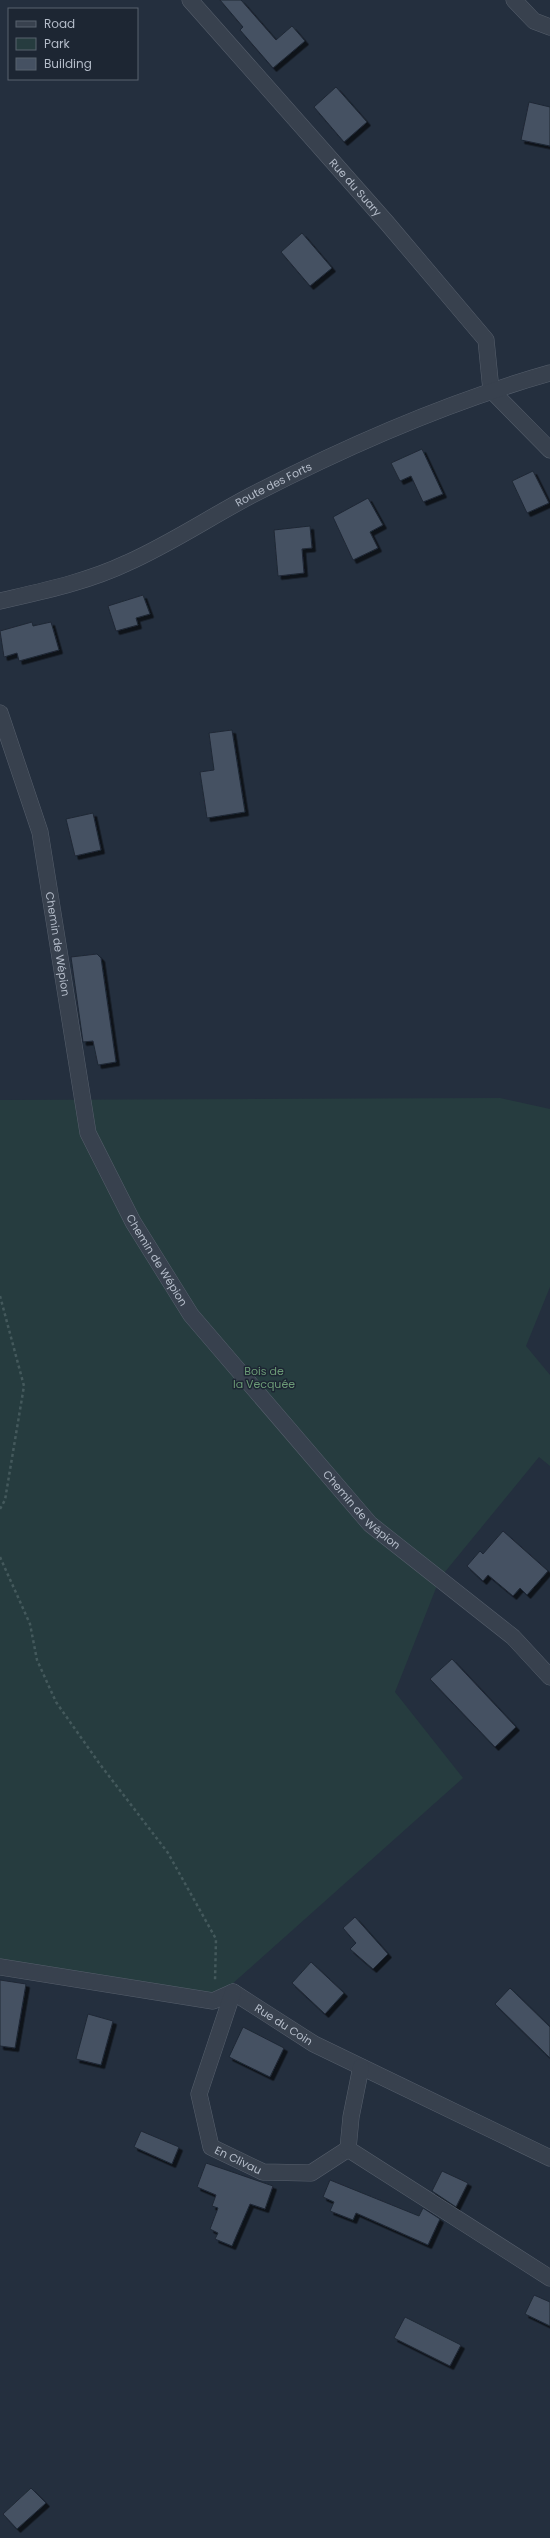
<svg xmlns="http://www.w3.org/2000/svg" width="550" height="2538" font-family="Poppins,sans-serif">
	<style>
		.green { fill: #263c3f }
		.building { fill: #455162; stroke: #1f2835; filter: url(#shadow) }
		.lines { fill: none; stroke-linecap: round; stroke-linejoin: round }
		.minor-casing { stroke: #565f6c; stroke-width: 17 }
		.path { stroke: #44595c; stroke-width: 2.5; stroke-dasharray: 3 3; stroke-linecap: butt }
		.minor { stroke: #38414e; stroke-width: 16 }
		.labels { text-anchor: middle; stroke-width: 3; stroke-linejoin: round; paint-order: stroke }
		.street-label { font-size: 11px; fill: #b4bcc9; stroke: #1d2633 }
		.park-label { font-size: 11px; fill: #6b9a76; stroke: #1d2633 }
	</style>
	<defs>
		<filter id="shadow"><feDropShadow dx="3.5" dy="3.5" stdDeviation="0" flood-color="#0009"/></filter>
	</defs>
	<rect width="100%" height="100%" fill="#242f3e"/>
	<!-- green -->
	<path class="green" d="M500,1098L550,1109V1287L526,1346L550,1375V1466L539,1457L440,1578L395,1692L463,1778L213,2001L0,1967V1100Z"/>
	<!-- building -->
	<g class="building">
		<path d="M220,0H241L276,40L292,26L305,41L273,68L240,30L243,27Z"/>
		<path d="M336,87L367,122L344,142L314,107Z"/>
		<path d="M529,102L550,107V146L521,140Z"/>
		<path d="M302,233L332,268L310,286L281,252Z"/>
		<path d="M422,449L443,494L423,502L411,476L400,481L391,463Z"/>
		<path d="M533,471L549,503L527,513L512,481Z"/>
		<path d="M368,498L383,525L370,532L378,548L353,560L333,517Z"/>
		<path d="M310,526L312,548L302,549L304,573L278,576L274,530Z"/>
		<path d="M143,595L150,614L136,618L138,625L116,631L108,606Z"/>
		<path d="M32,622L33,626L51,622L59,650L19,661L17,653L4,657L0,631Z"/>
		<path d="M232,730L245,812L207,818L200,772L214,770L209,733Z"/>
		<path d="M93,813L101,850L75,856L66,819Z"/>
		<path d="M97,954L101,958L116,1062L98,1065L93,1041L83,1042L71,957Z"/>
		<path d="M503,1531L548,1571L527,1595L520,1588L513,1596L488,1575L483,1581L467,1566L480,1551L483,1554Z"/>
		<path d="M452,1659L516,1727L495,1747L430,1679Z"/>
		<path d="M355,1917L388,1954L373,1969L350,1949L356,1943L343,1928Z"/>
		<path d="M311,1962L344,1993L325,2014L292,1983Z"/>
		<path d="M0,1980L26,1984L15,2048L0,2046Z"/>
		<path d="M510,1988L550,2027V2058L495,2004Z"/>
		<path d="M88,2014L113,2021L101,2065L76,2059Z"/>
		<path d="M243,2027L284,2048L270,2077L229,2057Z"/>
		<path d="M141,2131L179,2147L172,2164L134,2147Z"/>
		<path d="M206,2163L273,2186L265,2209L250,2204L232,2246L215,2239L218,2233L210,2229L218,2208L212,2206L216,2195L197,2187Z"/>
		<path d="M442,2171L468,2183L456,2207L432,2191Z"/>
		<path d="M330,2180L419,2216L423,2208L440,2219L428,2245L356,2213L353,2220L330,2211L334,2202L323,2197Z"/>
		<path d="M534,2295L550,2302V2326L525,2314Z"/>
		<path d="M405,2317L461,2345L450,2366L394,2338Z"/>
		<path d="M31,2488L46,2503L17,2529L3,2514Z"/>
	</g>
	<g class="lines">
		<defs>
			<g id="minor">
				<path id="s1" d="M190,0L387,223L486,340L491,390L550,450"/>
				<path d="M514,0L534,21L550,27"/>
				<path id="s2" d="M0,601C43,591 87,582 127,563C170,544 210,517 252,495C347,446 447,402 550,373"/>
				<path id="s3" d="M0,713L40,832L88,1133L133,1222L191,1315L370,1524L513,1637L550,1677"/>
				<path id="s4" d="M0,1967L213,2001L233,1992L314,2044L550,2158"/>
				<path id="s5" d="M233,1992L199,2094L211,2147L263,2172L311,2173L348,2149"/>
				<path d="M361,2067L351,2117L348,2149L550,2278"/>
			</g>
		</defs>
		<!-- minor casing -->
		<use href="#minor" class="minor-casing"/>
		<!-- path -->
		<g class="path">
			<path d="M0,1296L24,1386L5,1500L0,1509"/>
			<path d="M0,1557L30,1624L37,1660L56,1702L99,1763L168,1853L216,1939L215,1981"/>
		</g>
		<!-- minor -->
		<use href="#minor" class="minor"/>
	</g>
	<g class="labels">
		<!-- street labels -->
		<g class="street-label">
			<text dy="4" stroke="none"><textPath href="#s1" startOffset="250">Rue du Suary</textPath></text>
			<text dy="4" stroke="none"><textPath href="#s2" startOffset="299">Route des Forts</textPath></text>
			<text dy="4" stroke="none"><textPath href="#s3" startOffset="239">Chemin de Wépion</textPath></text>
			<text dy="4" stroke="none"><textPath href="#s3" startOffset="575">Chemin de Wépion</textPath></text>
			<text dy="4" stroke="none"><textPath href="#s3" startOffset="899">Chemin de Wépion</textPath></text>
			<text dy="4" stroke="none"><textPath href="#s4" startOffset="298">Rue du Coin</textPath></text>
			<text dy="4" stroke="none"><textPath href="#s5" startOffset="192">En Clivau</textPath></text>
		</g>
		<!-- park labels -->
		<g class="park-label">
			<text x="264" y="1375">Bois de<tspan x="264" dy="13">la Vecquée</tspan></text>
		</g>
	</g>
	<!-- legend -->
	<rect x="8" y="8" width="130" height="72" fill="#1d2633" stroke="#59626f"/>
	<rect x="16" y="21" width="20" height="6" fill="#38414e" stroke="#59626f"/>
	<text x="44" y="28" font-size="12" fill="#b4bcc9">Road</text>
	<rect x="16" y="38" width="20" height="12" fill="#263c3f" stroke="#59626f"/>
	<text x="44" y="48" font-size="12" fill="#b4bcc9">Park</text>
	<rect x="16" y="58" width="20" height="12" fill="#455162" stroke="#59626f"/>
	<text x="44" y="68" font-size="12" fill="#b4bcc9">Building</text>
</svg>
